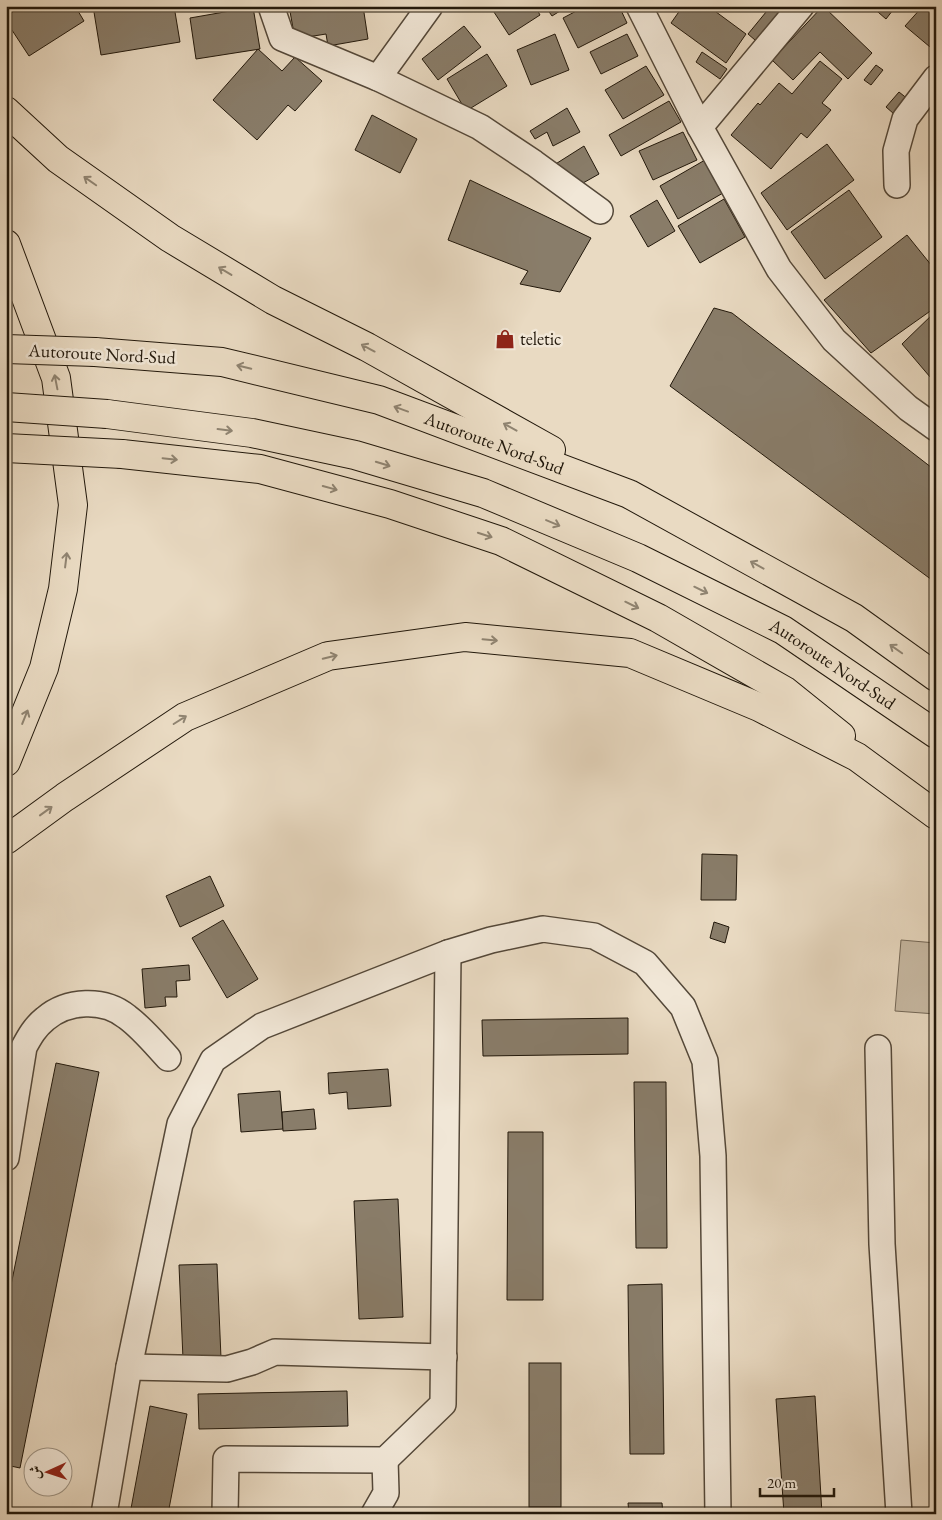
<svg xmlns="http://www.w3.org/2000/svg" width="942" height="1520" font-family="'EB Garamond',Amiri,serif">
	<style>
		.green { fill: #c7b9a3; stroke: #746857 }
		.building { fill: #897d6a; stroke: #22180b }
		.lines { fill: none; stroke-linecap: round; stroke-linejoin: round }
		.minor-casing { stroke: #544839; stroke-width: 28 }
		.highway-casing { stroke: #22180b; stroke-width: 30 }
		.minor { stroke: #f1e7d7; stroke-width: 25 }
		.highway { stroke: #e9dac2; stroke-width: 28 }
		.highway-bridge-casing { stroke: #22180b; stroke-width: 30; stroke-linecap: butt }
		.highway-bridge { stroke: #e9dac2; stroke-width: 28 }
		.oneway { stroke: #8f8370 }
		.labels { text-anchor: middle; stroke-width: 5; stroke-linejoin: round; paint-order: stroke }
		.poi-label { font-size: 18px; fill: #22180b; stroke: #f1e7d7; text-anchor: start }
		.street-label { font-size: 18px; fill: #22180b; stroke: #f1e7d7 }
	</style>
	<rect width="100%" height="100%" fill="#e9dac2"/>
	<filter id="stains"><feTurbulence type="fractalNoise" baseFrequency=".004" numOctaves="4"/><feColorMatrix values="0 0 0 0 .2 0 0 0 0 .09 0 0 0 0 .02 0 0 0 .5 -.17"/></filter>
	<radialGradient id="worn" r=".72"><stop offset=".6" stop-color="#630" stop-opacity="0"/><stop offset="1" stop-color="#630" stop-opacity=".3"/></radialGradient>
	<!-- green -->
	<path class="green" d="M901,940L936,943V1014L895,1011Z"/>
	<!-- building -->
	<g class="building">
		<path d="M6,6H75L84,21L29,56L6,21Z"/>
		<path d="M93,6H174L180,42L101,55Z"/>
		<path d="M199,6H225L200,11Z"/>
		<path d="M289,6H363L368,39L328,46L326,34L295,39Z"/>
		<path d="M490,6H535L540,15L509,35Z"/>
		<path d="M545,6H568L552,16Z"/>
		<path d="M586,6H619L627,23L578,48L563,18Z"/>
		<path d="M683,6H708L746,34L726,63L671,23Z"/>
		<path d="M771,6H781L789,13L762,46L748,34Z"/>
		<path d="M823,6L872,53L848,79L820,52L793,80L772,60Z"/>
		<path d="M871,6H896L886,19Z"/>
		<path d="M923,6H936V52L905,26Z"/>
		<path d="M253,7L260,49L196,59L190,18Z"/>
		<path d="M464,26L481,47L438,80L422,59Z"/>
		<path d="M555,34L569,70L531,85L517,50Z"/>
		<path d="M627,34L638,56L601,74L590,52Z"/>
		<path d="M258,49L282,71L295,57L322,81L295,111L288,105L257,140L213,100Z"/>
		<path d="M702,52L727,69L720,79L696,62Z"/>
		<path d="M487,54L507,86L466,111L447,79Z"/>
		<path d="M820,61L842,79L822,103L831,110L807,138L801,133L771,169L731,135L758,103L760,105L779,83L792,94Z"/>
		<path d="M876,65L883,70L871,85L864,80Z"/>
		<path d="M646,66L664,95L623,119L605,90Z"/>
		<path d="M899,92L914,104L901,120L886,107Z"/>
		<path d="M669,101L681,122L621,156L609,135Z"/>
		<path d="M567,108L580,132L553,146L547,132L535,139L530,131Z"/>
		<path d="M372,115L417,139L400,173L355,150Z"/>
		<path d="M683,132L697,160L653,180L639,151Z"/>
		<path d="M827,144L854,180L787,230L761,193Z"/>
		<path d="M584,146L599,174L583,183L554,165Z"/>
		<path d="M705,160L723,193L678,219L660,186Z"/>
		<path d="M470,180L591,238L560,292L520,284L528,271L448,240Z"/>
		<path d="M849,190L882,237L825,279L791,232Z"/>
		<path d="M724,199L745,237L700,263L678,226Z"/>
		<path d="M657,200L675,231L648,247L630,216Z"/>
		<path d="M907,235L936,271V307L871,353L824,300Z"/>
		<path d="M714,308L732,313L936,471V583L670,386Z"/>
		<path d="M936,311V384L902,344Z"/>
		<path d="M702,854L737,855L736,900H701Z"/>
		<path d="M210,876L224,906L180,927L166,896Z"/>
		<path d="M223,920L258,979L227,998L192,938Z"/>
		<path d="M714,922L729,927L725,943L710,938Z"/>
		<path d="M189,965L190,980L176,981L177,997H165L166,1006L145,1008L142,969Z"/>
		<path d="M628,1018V1054L483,1056L482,1020Z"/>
		<path d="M56,1063L99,1072L20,1468L6,1465V1310Z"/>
		<path d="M388,1069L391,1106L348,1109L347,1092L329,1094L328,1073Z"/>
		<path d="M634,1082H666L667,1248H636Z"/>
		<path d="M280,1091L283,1129L241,1132L238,1094Z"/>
		<path d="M314,1109L316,1129L283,1131L282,1112Z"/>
		<path d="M508,1132H543V1300H507Z"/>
		<path d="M398,1199L403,1317L359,1319L354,1201Z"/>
		<path d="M217,1264L221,1358L183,1359L179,1265Z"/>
		<path d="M662,1284L664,1454H630L628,1285Z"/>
		<rect x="529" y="1363" width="32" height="144"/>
		<path d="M347,1391L348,1426L199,1429L198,1394Z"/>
		<path d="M815,1396L822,1514H784L776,1399Z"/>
		<path d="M150,1406L187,1414L168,1514H130Z"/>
		<path d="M628,1503H662L663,1514H629Z"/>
	</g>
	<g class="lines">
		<defs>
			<g id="minor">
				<path d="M271,6L282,38L378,78L480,127L534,163L600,211"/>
				<path d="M639,6L700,127L779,269L834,340L908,408L936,428"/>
				<path d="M378,78L430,6"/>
				<path d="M700,127L801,6"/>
				<path d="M897,185L896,151L905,119L936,78"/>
				<path d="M878,1048L882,1244L899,1514"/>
				<path d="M6,1158L24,1047C30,1036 35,1027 45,1019C67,1000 104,998 127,1017C142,1028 155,1044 168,1058"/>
				<path d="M129,1367L227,1369L252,1362L275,1352L444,1357"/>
				<path d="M104,1514L129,1367L180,1124L213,1060L262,1026L448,953L491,940L543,929L594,936L645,963L683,1007L705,1061L713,1156L718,1514"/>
				<path d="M225,1514L226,1459L385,1460L443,1404L448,953"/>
				<path d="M374,1514L386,1493L385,1460"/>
			</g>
			<g id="highway">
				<path d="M6,111L58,159L170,238L273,300L367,347L551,450"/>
				<path d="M6,244L56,378L73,505L63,589L44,668L6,762"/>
				<path id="s1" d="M95,352L222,362L379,400L629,494L854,618L936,677"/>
				<path id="s2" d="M107,414L252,433L355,455L483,493L638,558L783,630L936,734"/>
				<path d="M122,454L260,469L390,504L501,541L658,618L785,691L841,736"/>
				<path d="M6,840L65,797L185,717L328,656L465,637L630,653L759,707L857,757L936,815"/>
			</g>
		</defs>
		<!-- minor casing -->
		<use href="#minor" class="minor-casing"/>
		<!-- highway casing -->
		<use href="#highway" class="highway-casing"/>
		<!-- minor -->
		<use href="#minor" class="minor"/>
		<!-- highway -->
		<use href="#highway" class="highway"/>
		<defs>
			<g id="highway-bridge">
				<path d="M6,349L95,352"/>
				<path d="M6,407L107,414"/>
				<path d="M6,448L122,454"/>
			</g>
		</defs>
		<!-- highway-bridge casing -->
		<use href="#highway-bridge" class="highway-bridge-casing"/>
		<!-- highway-bridge -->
		<use href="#highway-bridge" class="highway-bridge"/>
	</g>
	<!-- one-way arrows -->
	<defs><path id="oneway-shaft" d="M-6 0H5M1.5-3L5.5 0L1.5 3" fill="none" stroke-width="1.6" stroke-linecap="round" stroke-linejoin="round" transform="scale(1.25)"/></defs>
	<g class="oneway">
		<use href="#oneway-shaft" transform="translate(90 181) rotate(-145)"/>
		<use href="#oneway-shaft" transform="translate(225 271) rotate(-149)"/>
		<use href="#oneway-shaft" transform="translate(368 348) rotate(-152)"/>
		<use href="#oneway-shaft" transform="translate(244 367) rotate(-166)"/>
		<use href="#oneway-shaft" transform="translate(56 382) rotate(-101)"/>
		<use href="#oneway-shaft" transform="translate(401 409) rotate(-160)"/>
		<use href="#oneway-shaft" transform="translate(510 427) rotate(-151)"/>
		<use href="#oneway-shaft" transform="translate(225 430) rotate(7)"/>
		<use href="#oneway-shaft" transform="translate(170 459) rotate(6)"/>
		<use href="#oneway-shaft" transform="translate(383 464) rotate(17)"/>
		<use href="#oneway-shaft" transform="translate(330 488) rotate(15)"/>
		<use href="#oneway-shaft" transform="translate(553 523) rotate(23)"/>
		<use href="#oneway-shaft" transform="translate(485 535) rotate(18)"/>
		<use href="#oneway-shaft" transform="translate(66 560) rotate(-83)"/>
		<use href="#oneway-shaft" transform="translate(757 565) rotate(-151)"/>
		<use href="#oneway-shaft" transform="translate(701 590) rotate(26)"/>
		<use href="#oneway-shaft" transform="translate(632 605) rotate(26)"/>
		<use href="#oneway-shaft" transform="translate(490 640) rotate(5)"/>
		<use href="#oneway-shaft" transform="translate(896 649) rotate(-145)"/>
		<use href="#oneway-shaft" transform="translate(330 657) rotate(-14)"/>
		<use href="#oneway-shaft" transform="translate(25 717) rotate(-68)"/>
		<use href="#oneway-shaft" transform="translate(180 720) rotate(-32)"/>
		<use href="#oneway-shaft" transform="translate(46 811) rotate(-36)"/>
	</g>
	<!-- icons -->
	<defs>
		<symbol id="shop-bare" viewBox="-9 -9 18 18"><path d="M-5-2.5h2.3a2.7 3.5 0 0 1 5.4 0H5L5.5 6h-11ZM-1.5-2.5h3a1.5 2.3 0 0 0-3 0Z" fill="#8f2418" stroke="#f1e7d7" stroke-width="2.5" paint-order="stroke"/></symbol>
	</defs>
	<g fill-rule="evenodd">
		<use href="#shop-bare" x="491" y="325" width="28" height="28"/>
	</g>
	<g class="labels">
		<!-- poi labels -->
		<g class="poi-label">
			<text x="520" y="345">teletic</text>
		</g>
		<!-- street labels -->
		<g class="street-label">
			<text transform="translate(102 354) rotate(3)" y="6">Autoroute Nord-Sud</text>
			<text dy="6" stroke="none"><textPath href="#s1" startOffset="412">Autoroute Nord-Sud</textPath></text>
			<text dy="6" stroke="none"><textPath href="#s2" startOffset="775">Autoroute Nord-Sud</textPath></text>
		</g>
	</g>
	<!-- margin -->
	<rect width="942" height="1520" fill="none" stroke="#e9dac2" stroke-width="25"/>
	<rect x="8" y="8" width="927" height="1505" fill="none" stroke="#22180b" stroke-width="2.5"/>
	<rect x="12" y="12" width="917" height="1495" fill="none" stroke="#22180b"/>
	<!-- north arrow -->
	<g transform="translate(48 1472) rotate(267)"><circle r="24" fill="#f1e7d7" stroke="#9e9485"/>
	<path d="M0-4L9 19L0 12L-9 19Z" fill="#8f2418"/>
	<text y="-8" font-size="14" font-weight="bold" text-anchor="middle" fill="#22180b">ش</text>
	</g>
	<!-- scale -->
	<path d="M760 1488v8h74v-8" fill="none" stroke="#22180b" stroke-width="2.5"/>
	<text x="767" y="1488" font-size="15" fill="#22180b" stroke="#f1e7d7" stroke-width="4" paint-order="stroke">20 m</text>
	<rect width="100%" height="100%" filter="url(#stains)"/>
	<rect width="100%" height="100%" fill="url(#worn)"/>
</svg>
